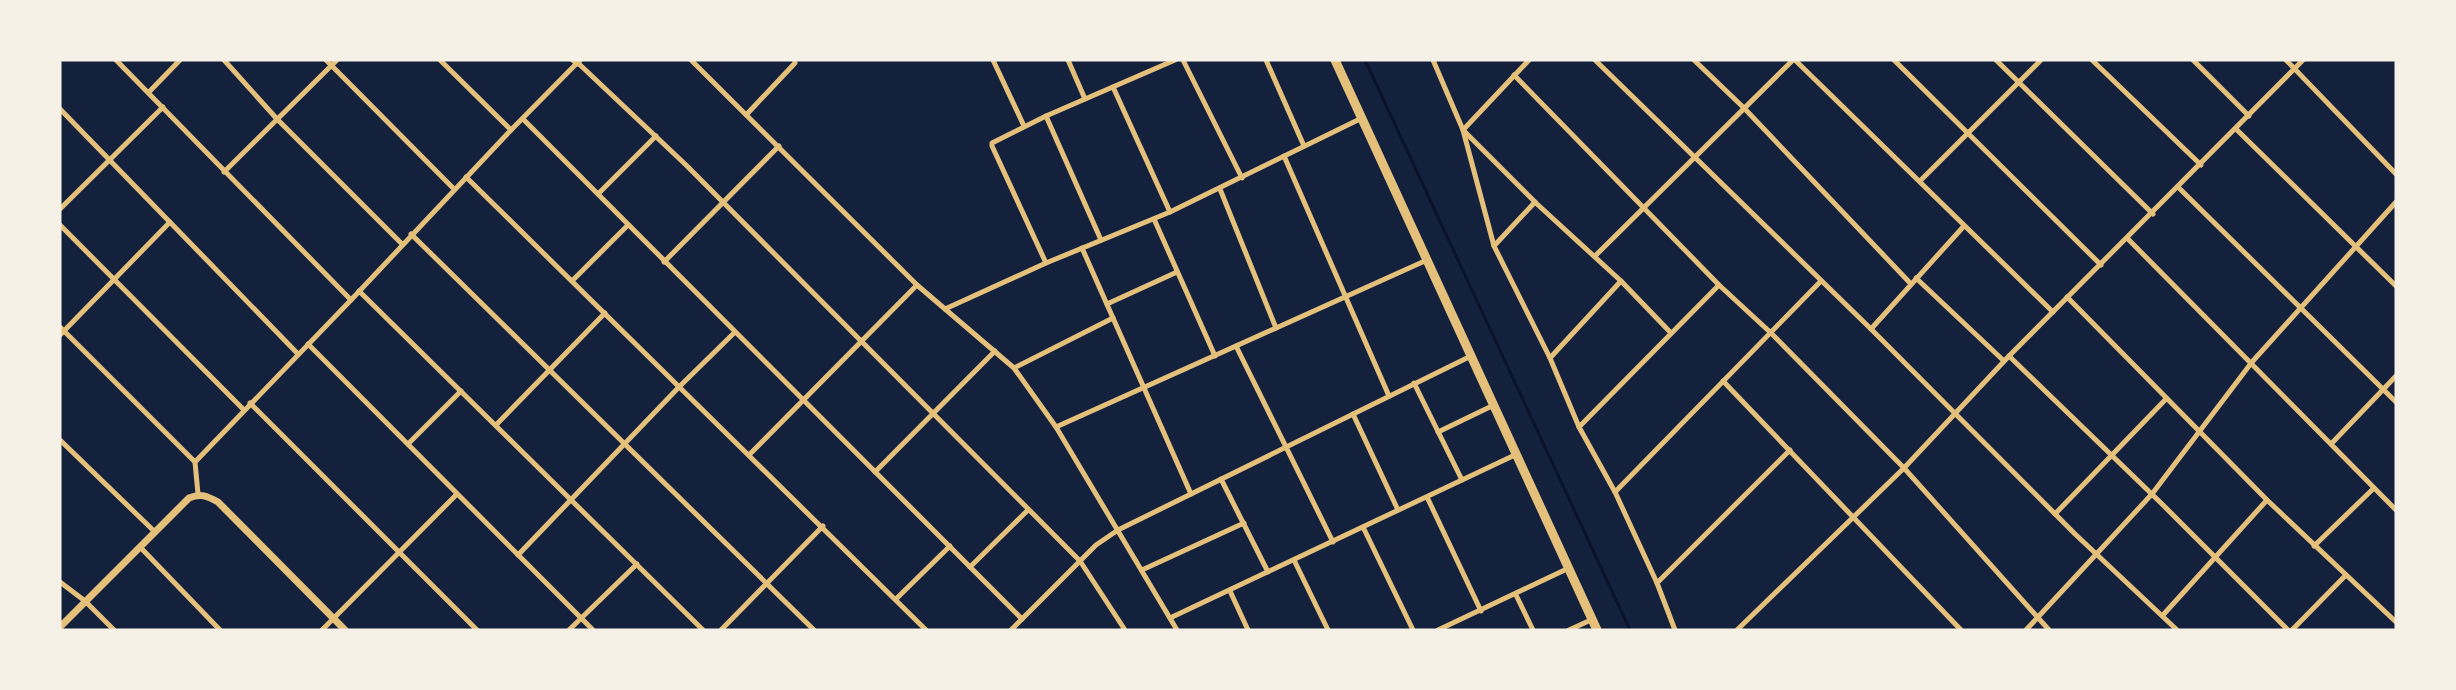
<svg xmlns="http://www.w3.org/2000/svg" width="2456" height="690" font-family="'PT Sans Narrow',sans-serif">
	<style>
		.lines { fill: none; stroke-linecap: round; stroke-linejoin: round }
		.stream { stroke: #0b132b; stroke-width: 3 }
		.minor { stroke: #e5c07b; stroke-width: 5 }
		.tertiary { stroke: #e5c07b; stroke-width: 7 }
		.primary { stroke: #e5c07b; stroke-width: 9 }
	</style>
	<rect width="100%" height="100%" fill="#14213d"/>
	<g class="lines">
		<!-- stream -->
		<path class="stream" d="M1365,60L1630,630"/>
		<!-- minor -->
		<g class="minor">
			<path d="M116,60L351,300"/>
			<path d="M224,60L277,119L402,244"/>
			<path d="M326,60L454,189"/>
			<path d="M440,60L511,130"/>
			<path d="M691,60L917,285L1014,368L1056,427L1177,630"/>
			<path d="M993,60L1024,126"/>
			<path d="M1068,60L1085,99"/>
			<path d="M1183,60L1242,178"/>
			<path d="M1266,60L1304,146"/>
			<path d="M1433,60L1463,130L1494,246L1550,358L1579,427L1615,492L1657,583L1675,630"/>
			<path d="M1529,60L1463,130L1537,204L1621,281"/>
			<path d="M1595,60L1871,329L2075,534L2177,630"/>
			<path d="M1694,60L1744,108L1911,284"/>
			<path d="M1795,60L2053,312"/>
			<path d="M1894,60L2101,265"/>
			<path d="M1996,60L2153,214"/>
			<path d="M2092,60L2201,165"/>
			<path d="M2193,60L2249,116"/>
			<path d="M2286,60L2396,174"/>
			<path d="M578,63L686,165L1080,561L1125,630"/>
			<path d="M1514,75L1719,285L1771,333L1904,468L2049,630"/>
			<path d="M1113,87L1170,212"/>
			<path d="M149,92L180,60"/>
			<path d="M60,109L298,354"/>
			<path d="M747,114L795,63V60"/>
			<path d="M1046,116L1101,240"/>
			<path d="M523,119L1022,619"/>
			<path d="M2236,129L2396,286"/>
			<path d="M1284,156L1389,396"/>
			<path d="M224,172L337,60"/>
			<path d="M466,177L926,630"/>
			<path d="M1920,181L2041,60"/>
			<path d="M2178,187L2396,402"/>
			<path d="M1220,189L1276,328"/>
			<path d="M598,194L656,136"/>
			<path d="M60,209L163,107"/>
			<path d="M1154,219L1215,356"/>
			<path d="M60,225L244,410"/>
			<path d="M411,234L814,630"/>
			<path d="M2127,238L2396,510"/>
			<path d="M1494,246L1535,202"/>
			<path d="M1082,248L1191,494"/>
			<path d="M1595,256L1793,60"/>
			<path d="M664,262L779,146"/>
			<path d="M1046,263L992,146V143L1046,116L1175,60"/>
			<path d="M1916,278L2004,361"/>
			<path d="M572,281L627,226"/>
			<path d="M359,291L703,630"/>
			<path d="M2067,297L2267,500L2396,622"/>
			<path d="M1107,304L1177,272"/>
			<path d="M945,309L1046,263L1170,212L1362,118"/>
			<path d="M60,327L195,462"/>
			<path d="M1871,329L1964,226"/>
			<path d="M60,335L170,222"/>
			<path d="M308,344L593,630"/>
			<path d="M1236,346L1333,542"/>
			<path d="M2009,356L2161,503L2288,630"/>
			<path d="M1550,358L1621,281L1671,333"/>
			<path d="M1014,368L1113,318"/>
			<path d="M1723,381L1961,630"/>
			<path d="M1414,383L1462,480"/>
			<path d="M250,403L477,630"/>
			<path d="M1353,414L1398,510"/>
			<path d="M496,425L605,313"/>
			<path d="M1056,427L1427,260"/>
			<path d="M1579,427L1719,285"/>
			<path d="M1438,432L1494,405"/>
			<path d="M60,440L155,532"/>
			<path d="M408,444L461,391"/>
			<path d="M2331,444L2396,376"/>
			<path d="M750,454L917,285"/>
			<path d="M875,472L995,351"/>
			<path d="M1221,479L1268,572"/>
			<path d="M1615,492L1821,281"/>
			<path d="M198,494L195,462L351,300L511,130L580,60"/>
			<path d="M1427,497L1481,611"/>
			<path d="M2055,514L2166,399"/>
			<path d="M1363,527L1413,630"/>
			<path d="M2314,546L2374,488"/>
			<path d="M140,547L220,630"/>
			<path d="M518,555L679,387L735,332"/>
			<path d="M1294,560L1328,630"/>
			<path d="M970,567L1028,510"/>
			<path d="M1142,570L1244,523"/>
			<path d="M60,582L85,601L114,630"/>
			<path d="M1657,583L1790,450"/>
			<path d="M1230,591L1248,630"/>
			<path d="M1516,595L1533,630"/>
			<path d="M896,599L950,546"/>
			<path d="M2163,615L2267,500"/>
			<path d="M1170,618L1517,454"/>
			<path d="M322,630L457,494"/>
			<path d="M569,630L637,564"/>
			<path d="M721,630L823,526"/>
			<path d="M1011,630L1096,545L1118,530L1471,356"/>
			<path d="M1438,630L1569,568"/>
			<path d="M1569,630L1593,619"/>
			<path d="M1737,630L1904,468L2009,356L2303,60"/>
			<path d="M2026,630L2152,494L2252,362L2396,202"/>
			<path d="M2292,630L2346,575"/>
		</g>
		<!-- tertiary -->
		<g class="tertiary">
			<path d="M574,60L578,63"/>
			<path d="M60,627L189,498C201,493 207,496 218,502L345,630"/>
		</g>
		<!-- primary -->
		<path class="primary" d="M1335,60L1597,630"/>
	</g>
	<!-- border -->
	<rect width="2456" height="690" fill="none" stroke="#f6f1e7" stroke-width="123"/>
</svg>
